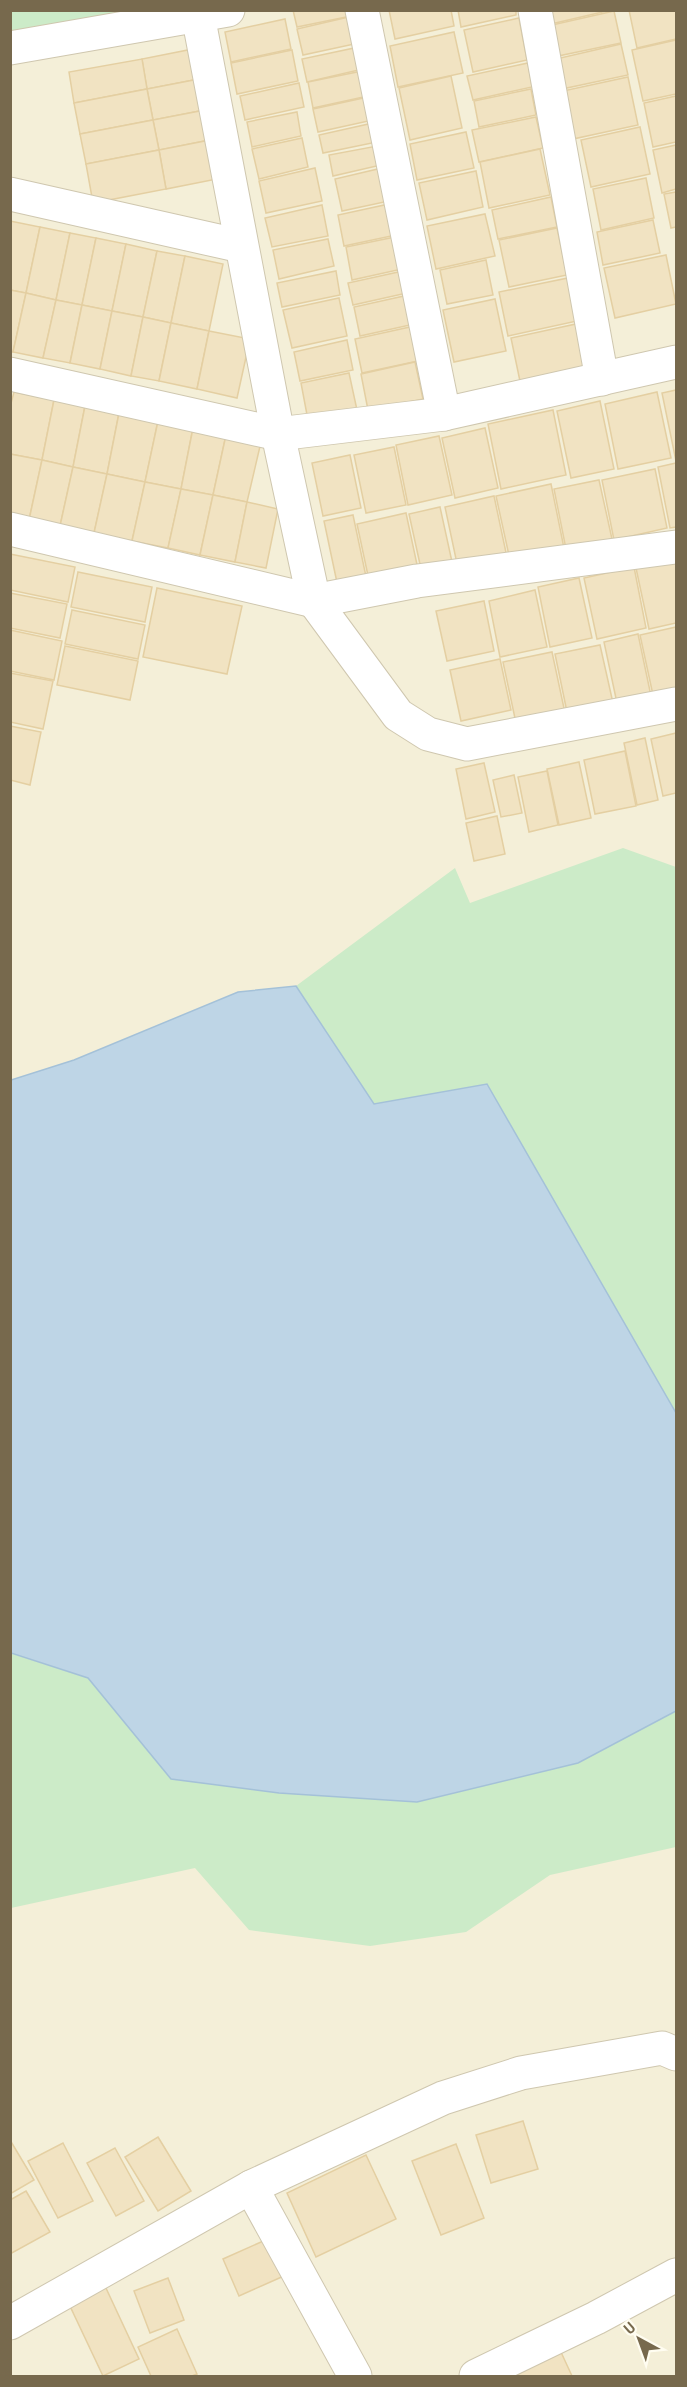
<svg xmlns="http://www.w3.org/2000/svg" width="687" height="2387" font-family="'Archivo Narrow',sans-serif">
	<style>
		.residential { fill: #f4efd8 }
		.green { fill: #ccebc8 }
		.water { fill: #bed5e6; stroke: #a4c1d8; stroke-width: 1.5 }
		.building { fill: #f1e3c2; stroke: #e4cfa2; stroke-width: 1.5 }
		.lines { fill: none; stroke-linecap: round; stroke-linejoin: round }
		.minor-casing { stroke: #cfc7af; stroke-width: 35 }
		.minor { stroke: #fff; stroke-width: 33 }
	</style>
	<rect width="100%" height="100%" fill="#fcfbea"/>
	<!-- residential -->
	<rect class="residential" x="11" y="11" width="665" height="2365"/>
	<!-- green -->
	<g class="green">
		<path d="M11,11H228L11,48Z"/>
		<path d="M623,848L676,867V1413L487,1084L374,1104L296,986L455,868L470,903Z"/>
		<path d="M10,1653L88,1678L171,1779L313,1795L417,1802L578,1763L676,1711V1847L550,1875L466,1932L370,1946L249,1930L195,1868L11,1908Z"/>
	</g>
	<!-- water -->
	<path class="water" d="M296,986L374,1104L487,1084L676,1413V1711L578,1763L417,1802L279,1793L171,1779L88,1678L11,1653V1080L74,1060L238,992Z"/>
	<!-- building -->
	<g class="building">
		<path d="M293,10H355L356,15L297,27Z"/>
		<path d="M389,10H451L454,26L395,39Z"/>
		<path d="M458,10H516V15L461,27Z"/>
		<path d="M548,10H611L551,24Z"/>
		<path d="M629,10H676V39L637,48Z"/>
		<path d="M614,11L621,43L558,56L552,25Z"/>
		<path d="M353,16L359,43L303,55L297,29Z"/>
		<path d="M519,18L527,60L473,72L464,30Z"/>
		<path d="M285,19L291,49L231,62L225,32Z"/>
		<path d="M454,32L463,73L398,87L390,46Z"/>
		<path d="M676,40V94L643,101L632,50Z"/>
		<path d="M621,44L628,75L562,89L556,59Z"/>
		<path d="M359,47L363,69L307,82L302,59Z"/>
		<path d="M193,49L199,79L147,89L142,59Z"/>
		<path d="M292,50L298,81L237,94L231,63Z"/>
		<path d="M142,59L147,89L74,103L69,72Z"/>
		<path d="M528,63L532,87L473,100L467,76Z"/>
		<path d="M362,71L368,96L313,108L308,82Z"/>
		<path d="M451,76L462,128L410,140L399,88Z"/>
		<path d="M628,77L638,125L573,139L563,91Z"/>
		<path d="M199,79L205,110L153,120L147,89Z"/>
		<path d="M299,83L304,107L245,120L240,96Z"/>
		<path d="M147,89L153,120L80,134L74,103Z"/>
		<path d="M531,89L536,115L479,127L474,101Z"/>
		<path d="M676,96V142L653,147L644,103Z"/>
		<path d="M368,97L373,120L318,132L313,109Z"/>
		<path d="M205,110L210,140L159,150L153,120Z"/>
		<path d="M297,112L301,136L252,147L247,122Z"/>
		<path d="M536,117L543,148L479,162L472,130Z"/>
		<path d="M153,120L159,150L86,164L80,134Z"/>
		<path d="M373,123L377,142L323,153L319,135Z"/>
		<path d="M640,127L650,174L591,187L581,140Z"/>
		<path d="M466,132L474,168L417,180L410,144Z"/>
		<path d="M302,138L308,167L259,179L252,149Z"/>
		<path d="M210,140L217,179L166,189L159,150Z"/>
		<path d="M676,145V189L662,193L653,150Z"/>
		<path d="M377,146L381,165L333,176L329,155Z"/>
		<path d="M540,149L550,195L489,208L480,162Z"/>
		<path d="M159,150L166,189L93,203L86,164Z"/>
		<path d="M315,168L322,201L266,213L259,181Z"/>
		<path d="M382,168L389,201L342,211L335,179Z"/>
		<path d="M476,171L483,207L427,220L419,183Z"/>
		<path d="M646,178L654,218L601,230L593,189Z"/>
		<path d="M676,192V227L671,228L664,194Z"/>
		<path d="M551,197L557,227L498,239L492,210Z"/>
		<path d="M389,204L396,235L344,246L338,215Z"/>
		<path d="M322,205L328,236L272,247L265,218Z"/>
		<path d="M485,214L495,256L436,269L427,226Z"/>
		<path d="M653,220L660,253L603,265L597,232Z"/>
		<path d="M10,221L40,227L26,293L10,290Z"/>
		<path d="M40,227L70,233L56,300L26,293Z"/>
		<path d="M557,228L567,275L509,287L499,240Z"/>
		<path d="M70,233L96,238L82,305L56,300Z"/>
		<path d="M395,237L402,269L352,280L346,247Z"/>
		<path d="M96,238L126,244L112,311L82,305Z"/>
		<path d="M328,239L334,266L279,279L273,250Z"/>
		<path d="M126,244L157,251L143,317L112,311Z"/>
		<path d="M157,251L185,256L171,323L143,317Z"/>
		<path d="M666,255L676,304L615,318L604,268Z"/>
		<path d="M185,256L223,264L209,331L171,323Z"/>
		<path d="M486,260L493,295L447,304L440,270Z"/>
		<path d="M336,271L340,295L282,307L277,283Z"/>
		<path d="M403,271L407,293L353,305L348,283Z"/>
		<path d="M568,278L577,321L508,336L499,292Z"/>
		<path d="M10,290L26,293L13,352L10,351Z"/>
		<path d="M26,293L56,300L43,358L13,352Z"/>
		<path d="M404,296L410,325L360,336L354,307Z"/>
		<path d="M339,298L347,336L292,348L283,310Z"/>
		<path d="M495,299L506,351L454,362L443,310Z"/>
		<path d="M56,300L82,305L70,363L43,358Z"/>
		<path d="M82,305L112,311L100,369L70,363Z"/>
		<path d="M112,311L143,317L131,376L100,369Z"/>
		<path d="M143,317L171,323L159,381L131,376Z"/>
		<path d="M171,323L209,331L197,389L159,381Z"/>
		<path d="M576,324L586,372L521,386L511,338Z"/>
		<path d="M410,327L418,361L362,373L355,339Z"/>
		<path d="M209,331L250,339L237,398L197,389Z"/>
		<path d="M347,340L353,370L300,381L294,352Z"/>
		<path d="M415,362L423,399L368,410L361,374Z"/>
		<path d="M349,373L357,410L308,420L301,383Z"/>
		<path d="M676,390V461L662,393Z"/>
		<path d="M14,392L54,400L42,460L10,454V407Z"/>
		<path d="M657,392L671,458L618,469L605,404Z"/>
		<path d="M54,400L85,406L73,467L42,460Z"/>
		<path d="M600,401L614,469L571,478L557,411Z"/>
		<path d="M85,406L119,413L107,474L73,467Z"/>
		<path d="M553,410L566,475L501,489L488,424Z"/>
		<path d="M119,413L158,421L145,482L107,474Z"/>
		<path d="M158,421L193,428L181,489L145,482Z"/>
		<path d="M193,428L226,435L213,495L181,489Z"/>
		<path d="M485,428L498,488L455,498L442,438Z"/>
		<path d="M226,435L261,442L247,502L213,495Z"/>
		<path d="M439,436L452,495L408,505L396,445Z"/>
		<path d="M394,447L406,505L366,513L354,455Z"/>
		<path d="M10,454L42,460L29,520L10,516Z"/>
		<path d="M350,455L361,508L323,516L312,463Z"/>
		<path d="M42,460L73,467L60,526L29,520Z"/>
		<path d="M676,463V527L670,528L658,467Z"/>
		<path d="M73,467L107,474L94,533L60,526Z"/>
		<path d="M655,469L667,528L614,540L602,480Z"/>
		<path d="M107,474L145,482L132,541L94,533Z"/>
		<path d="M599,480L612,539L566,549L554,489Z"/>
		<path d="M145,482L181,489L168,548L132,541Z"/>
		<path d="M551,484L564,548L510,560L496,496Z"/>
		<path d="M181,489L213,495L200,555L168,548Z"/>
		<path d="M213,495L247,502L235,562L200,555Z"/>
		<path d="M494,496L508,562L459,573L445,507Z"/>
		<path d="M247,502L278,509L266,568L235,562Z"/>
		<path d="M440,507L454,571L423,578L409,514Z"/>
		<path d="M406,513L419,574L370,585L357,524Z"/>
		<path d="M353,515L368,586L339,592L324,521Z"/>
		<path d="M10,554L75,567L68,602L10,590Z"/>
		<path d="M676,559V623L649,629L636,568Z"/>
		<path d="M634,567L646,628L597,639L584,578Z"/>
		<path d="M78,572L152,587L145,622L71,607Z"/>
		<path d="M579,578L592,638L550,647L538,587Z"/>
		<path d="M157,588L242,606L227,674L143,657Z"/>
		<path d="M535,590L547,647L500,657L489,601Z"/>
		<path d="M10,593L67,604L60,638L10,628Z"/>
		<path d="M484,601L494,651L447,661L436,611Z"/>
		<path d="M72,610L145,625L138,659L65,644Z"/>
		<path d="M676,627V690L653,695L640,635Z"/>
		<path d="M10,630L62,641L54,680L10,671Z"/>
		<path d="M638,634L651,696L617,703L604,642Z"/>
		<path d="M600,645L613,703L567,712L555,654Z"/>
		<path d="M65,646L138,661L130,700L57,685Z"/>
		<path d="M552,652L565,713L516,723L503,662Z"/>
		<path d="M500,659L511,710L461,721L450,670Z"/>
		<path d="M10,673L53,681L43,729L10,722Z"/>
		<path d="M10,726L41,732L30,785L10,780Z"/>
		<path d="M676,733V793L663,796L651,739Z"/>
		<path d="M645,738L658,800L637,805L624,743Z"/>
		<path d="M625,751L636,806L595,814L584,760Z"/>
		<path d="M579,762L591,818L559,825L547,769Z"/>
		<path d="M484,763L495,812L466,819L456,769Z"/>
		<path d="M547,771L558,825L529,832L518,777Z"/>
		<path d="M514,775L522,813L501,817L493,780Z"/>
		<path d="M497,816L505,854L474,861L466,823Z"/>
		<path d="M523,2121L538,2169L491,2183L476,2135Z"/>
		<path d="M158,2137L191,2191L158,2211L125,2157Z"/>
		<path d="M10,2140L34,2180L10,2194Z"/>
		<path d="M63,2143L93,2201L58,2218L28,2161Z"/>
		<path d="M456,2144L484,2218L441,2235L412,2161Z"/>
		<path d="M115,2148L144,2201L116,2216L87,2163Z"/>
		<path d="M366,2155L396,2219L316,2257L287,2193Z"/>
		<path d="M26,2191L50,2232L10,2254V2200Z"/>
		<path d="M270,2238L286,2275L239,2296L223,2259Z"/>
		<path d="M168,2278L184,2320L150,2333L134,2291Z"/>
		<path d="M105,2286L139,2359L103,2376L69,2304Z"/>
		<path d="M177,2329L197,2374L192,2376H151L138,2347Z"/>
		<path d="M560,2350L572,2376H503Z"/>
	</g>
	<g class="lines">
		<defs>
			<g id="minor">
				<path d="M197,10L278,434L314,601L398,715L428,734L467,744L676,704"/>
				<path d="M362,10L444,414"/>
				<path d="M535,10L602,379"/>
				<path d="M10,48L228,10"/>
				<path d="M10,194L241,246"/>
				<path d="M10,374L278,434L444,414L676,362"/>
				<path d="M10,529L314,601L417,581L676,547"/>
				<path d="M251,2187L355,2376"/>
				<path d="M10,2323L251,2187L443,2098L521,2073L662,2048L676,2054"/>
				<path d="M476,2376L596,2318L676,2275"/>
			</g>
		</defs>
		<!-- minor casing -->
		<use href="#minor" class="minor-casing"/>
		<!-- minor -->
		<use href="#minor" class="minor"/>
	</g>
	<!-- border -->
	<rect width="687" height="2387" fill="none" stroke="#77694d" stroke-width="24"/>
	<!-- north arrow -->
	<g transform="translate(639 2339) rotate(319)" stroke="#fffdf1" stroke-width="4.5" paint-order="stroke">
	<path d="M0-4.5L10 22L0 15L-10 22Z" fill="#77694d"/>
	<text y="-9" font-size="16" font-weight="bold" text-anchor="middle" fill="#77694d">U</text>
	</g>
</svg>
